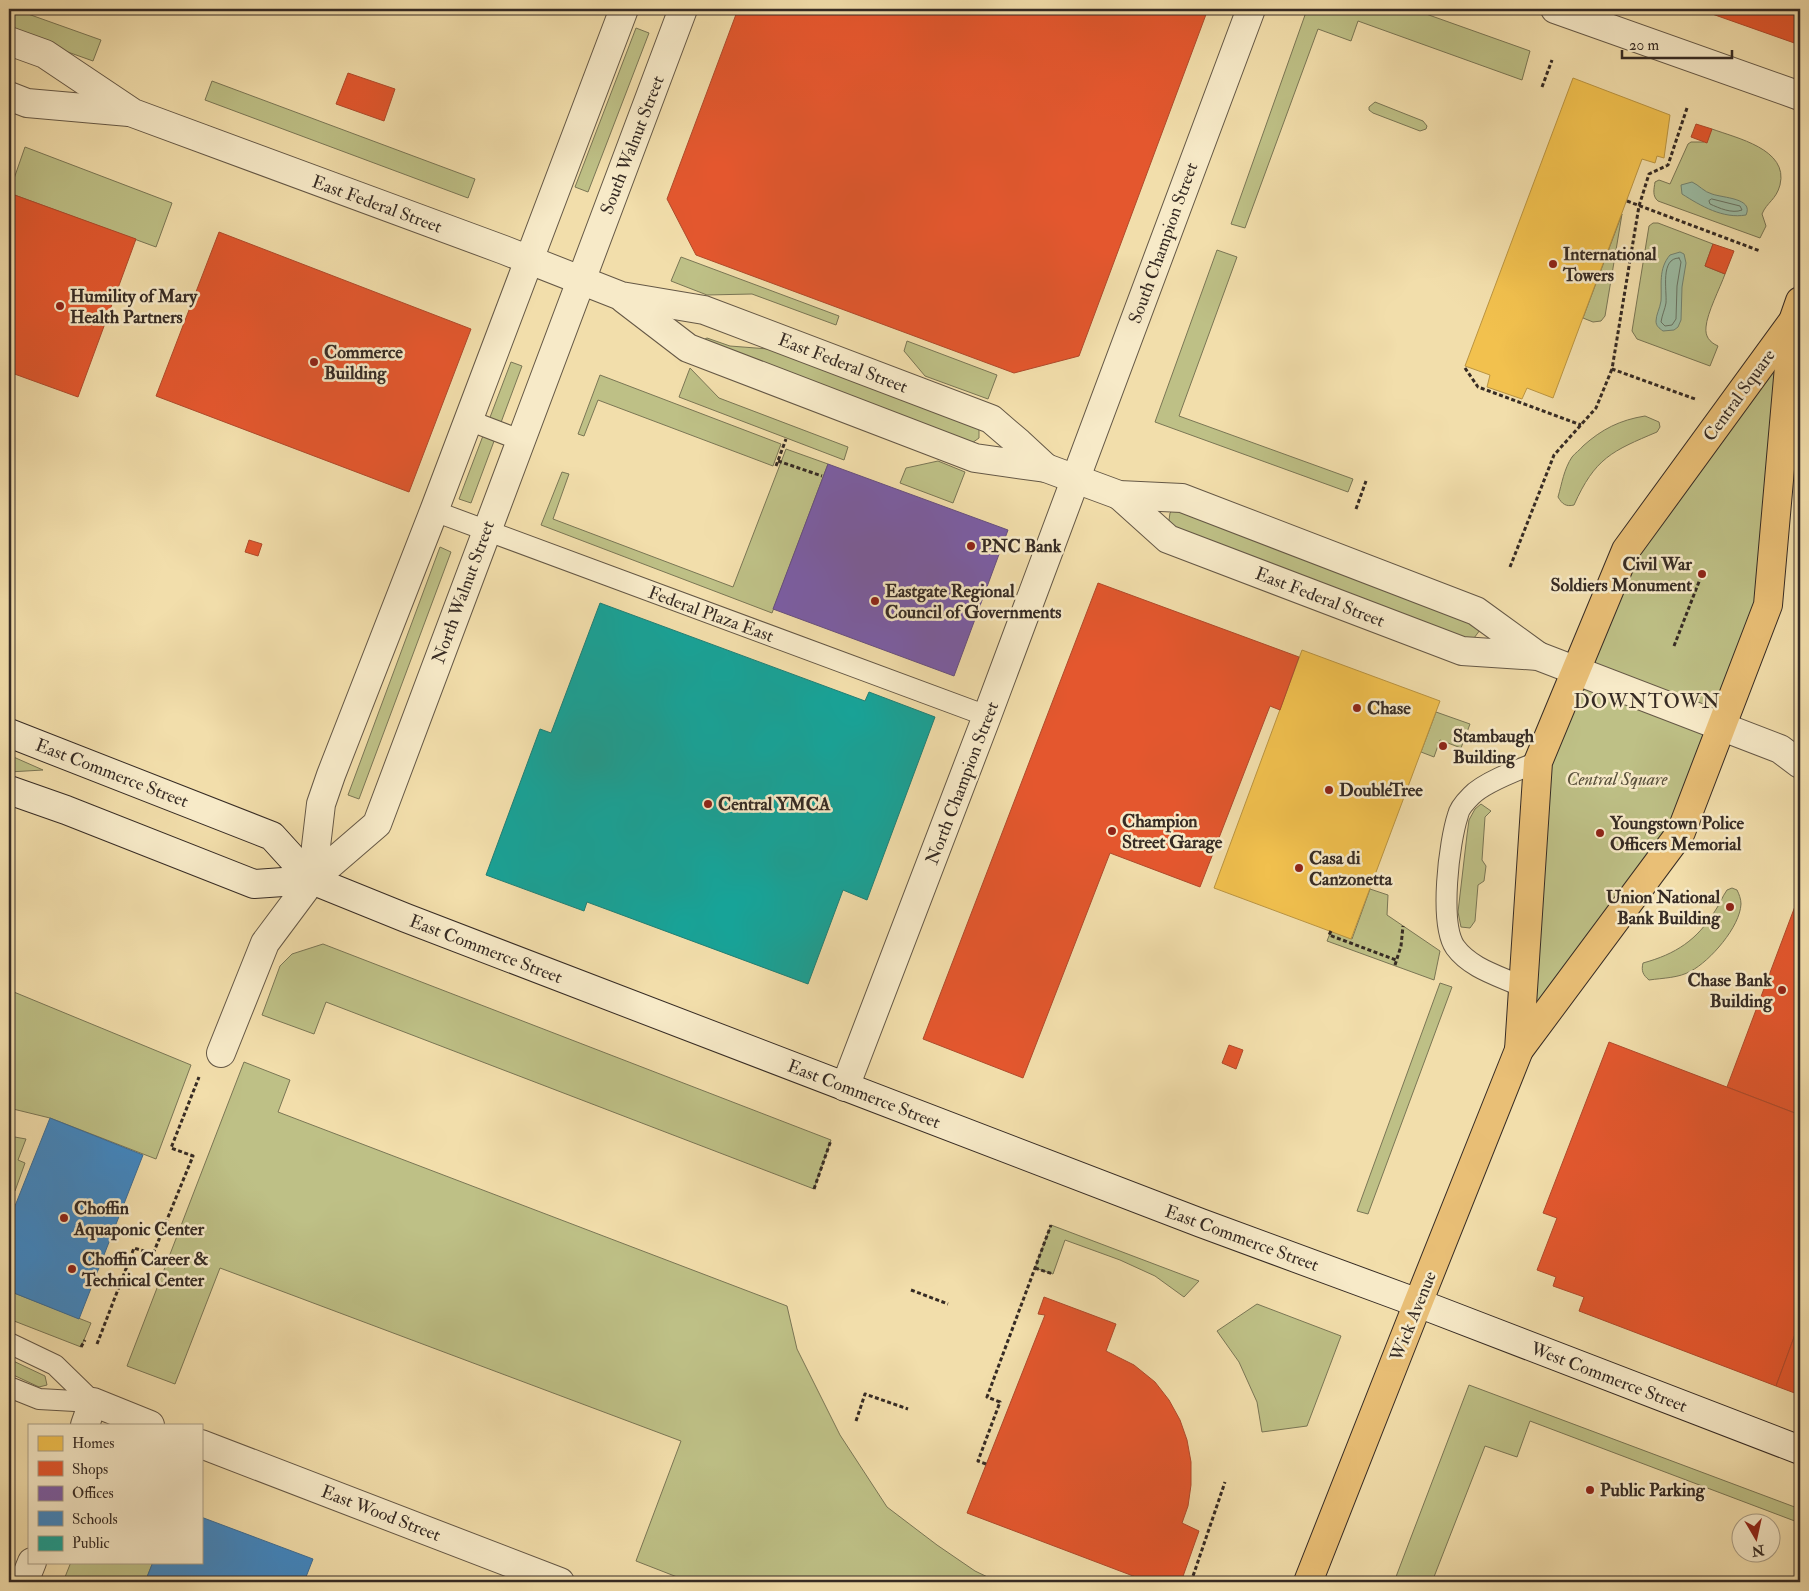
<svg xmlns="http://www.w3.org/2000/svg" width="1809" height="1591" font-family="'IM FELL Double Pica',serif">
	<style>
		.green { fill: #bec086; stroke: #7a7655 }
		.water { fill: #9cbda5; stroke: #738371 }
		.homes { fill: #f2c14e; stroke: #ba9441 }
		.shops { fill: #e4572e; stroke: #b04a2b }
		.offices { fill: #7b5ea7; stroke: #664f80 }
		.schools { fill: #3f88c5; stroke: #3c6c95 }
		.public { fill: #17a398; stroke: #207f75 }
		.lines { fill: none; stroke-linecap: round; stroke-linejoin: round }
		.shore { stroke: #697464; stroke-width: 1 }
		.service-casing { stroke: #655846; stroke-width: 22 }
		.minor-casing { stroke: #655846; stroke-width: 30 }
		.tertiary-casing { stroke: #655846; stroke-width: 30 }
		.secondary-casing { stroke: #362b24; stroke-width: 30 }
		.primary-casing { stroke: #362b24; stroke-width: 30 }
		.path { stroke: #362b24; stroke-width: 3; stroke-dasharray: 4 2.5; stroke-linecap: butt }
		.service { stroke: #f7eac8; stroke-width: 20 }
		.minor { stroke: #f7eac8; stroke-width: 28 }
		.tertiary { stroke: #f7eac8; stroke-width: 28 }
		.secondary { stroke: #f7eac8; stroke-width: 28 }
		.primary { stroke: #e9bf76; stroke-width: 28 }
		.poi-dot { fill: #8f2418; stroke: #f7eac8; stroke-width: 2 }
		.labels { text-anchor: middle; stroke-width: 5; stroke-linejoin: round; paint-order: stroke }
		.street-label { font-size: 18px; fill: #362b24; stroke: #f7eac8 }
		.poi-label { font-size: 18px; font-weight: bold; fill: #362b24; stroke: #f7eac8; text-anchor: start }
		.park-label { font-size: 18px; font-style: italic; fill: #58503c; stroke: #f7eac8 }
		.quarter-label { font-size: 20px; letter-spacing: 1px; fill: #362b24; stroke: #f7eac8 }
	</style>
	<rect width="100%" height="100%" fill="#f2deab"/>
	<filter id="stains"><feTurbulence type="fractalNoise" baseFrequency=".004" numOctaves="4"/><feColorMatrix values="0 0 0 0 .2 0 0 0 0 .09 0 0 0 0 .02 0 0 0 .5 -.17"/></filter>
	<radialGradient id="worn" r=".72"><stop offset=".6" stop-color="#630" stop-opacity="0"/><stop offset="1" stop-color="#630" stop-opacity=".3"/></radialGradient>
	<!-- green -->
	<g class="green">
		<path d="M9,9H14L101,40L93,61L9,31Z"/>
		<path d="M1310,9H1412L1530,51L1522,80L1358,21L1351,41L1318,29L1245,228L1231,224L1305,15Z"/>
		<path d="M636,28L649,33L588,192L575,187Z"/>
		<path d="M212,81L475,179L468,198L205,100Z"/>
		<path d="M1375,102L1423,121L1427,126L1426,129L1420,131L1373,113L1369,110V107Z"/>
		<path d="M1712,129C1736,138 1789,149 1780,185C1776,200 1767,202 1762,214L1766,226L1760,238L1658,201C1652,196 1654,189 1655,182L1659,180L1670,184L1688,144L1691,142H1704Z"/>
		<path d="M25,147L172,203L156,247L9,193Z"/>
		<path d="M1622,214L1605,316L1601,321L1593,322L1583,318Z"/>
		<path d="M1658,223L1713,244L1705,266L1725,274C1720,288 1707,313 1706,327C1705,336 1709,342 1718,346L1710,366L1637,339L1632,331L1649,226L1653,223Z"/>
		<path d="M1217,250L1237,257L1179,416L1353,479L1348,492L1155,422Z"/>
		<path d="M681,257L839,316L836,325L752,294L707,295L671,281Z"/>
		<path d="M1793,321L1768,605L1681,832L1519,1050L1538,762L1626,550Z"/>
		<path d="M707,338L730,346L781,350L979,428V438L972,443L703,340Z"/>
		<path d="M907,341L997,375L988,399L925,376L904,351Z"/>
		<path d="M511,362L522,366L471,503L459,499Z"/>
		<path d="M690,368L719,398L848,447L844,460L679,397Z"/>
		<path d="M600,375L781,444L773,466L598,400L584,436L578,434Z"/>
		<path d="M1645,416L1659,422L1660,427L1657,432C1612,451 1595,458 1574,505C1566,507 1562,504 1558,497C1562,483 1564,469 1572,457C1575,453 1580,450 1583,446C1602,429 1620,420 1645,416Z"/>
		<path d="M786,449L828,464L772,613L541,525L562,472L569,474L553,519L733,587Z"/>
		<path d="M938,461L965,472L953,503L900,483L906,468Z"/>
		<path d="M1173,510H1178L1473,621L1480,630L1474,638H1466L1175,528L1169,520L1170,513Z"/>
		<path d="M440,547L451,552L359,799L348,795Z"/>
		<path d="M1436,712L1470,724L1461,748L1440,740L1434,757L1421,752Z"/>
		<path d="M9,755L43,770L9,772Z"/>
		<path d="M1481,804L1491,811L1485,817L1482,860L1486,866L1484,881L1478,885L1475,921L1470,928L1461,927L1458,912L1467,835L1469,820L1475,809Z"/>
		<path d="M1732,888L1737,890C1739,894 1741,899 1741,904C1740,927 1710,961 1691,971C1679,978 1663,978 1649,980C1643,975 1641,971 1643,963C1676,954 1697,940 1715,911C1720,904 1722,897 1727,890Z"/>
		<path d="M1370,889L1388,895L1387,915L1440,951L1434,980L1327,941L1331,931L1352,939Z"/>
		<path d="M323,944L831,1140L814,1189L326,1002L314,1034L262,1015L280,966L292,954Z"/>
		<path d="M1440,983L1452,987L1368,1214L1357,1211Z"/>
		<path d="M9,990L191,1065L156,1159L50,1118L9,1108Z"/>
		<path d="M244,1062L290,1080L278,1112L787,1306L797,1349L840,1435L887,1507L937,1545L975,1571L998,1582H690L636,1561L681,1441L220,1268L175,1384L127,1366Z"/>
		<path d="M9,1136L26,1139L18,1160L25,1163L15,1191L9,1188Z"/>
		<path d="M1051,1225L1199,1281L1184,1297L1155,1276L1120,1260L1065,1240L1053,1274L1035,1268Z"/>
		<path d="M9,1291L91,1323L81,1347L9,1319Z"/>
		<path d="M1257,1304L1341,1336L1307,1426L1262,1432L1257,1402L1239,1362L1217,1331Z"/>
		<path d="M9,1359L45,1376L47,1385L39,1387L9,1373Z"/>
		<path d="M1469,1385L1800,1509V1523L1530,1421L1517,1457L1485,1446L1432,1582H1394Z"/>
		<path d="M71,1562H153L145,1582H63Z"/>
	</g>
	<!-- water -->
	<g class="water">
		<path d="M1692,182C1699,185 1704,192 1712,194C1723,198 1754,198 1746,215C1723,219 1701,206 1682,194L1681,185Z"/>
		<path d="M1680,252L1684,254L1686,263L1682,287L1681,320L1678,327L1674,330L1663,331C1659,328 1656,326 1656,321C1656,315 1660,308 1661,301C1662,285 1658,269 1670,255Z"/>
	</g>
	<!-- homes -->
	<g class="homes">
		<path d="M1573,78L1670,115L1664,158L1657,156L1655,163L1642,159L1553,398L1527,388L1522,399L1487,387L1490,375L1465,366Z"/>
		<path d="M1302,650L1440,701L1351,939L1214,888Z"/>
	</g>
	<!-- shops -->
	<g class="shops">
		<path d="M738,9H1208L1079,356L1014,373L696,255L667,199Z"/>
		<path d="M1698,9H1800V45Z"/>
		<path d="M348,73L395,89L384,121L336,104Z"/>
		<path d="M1696,124L1712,129L1707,143L1691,137Z"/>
		<path d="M9,193L136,239L78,397L9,372Z"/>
		<path d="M219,232L471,329L409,492L156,396Z"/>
		<path d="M1713,244L1734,251L1725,274L1705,266Z"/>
		<path d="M249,540L262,544L258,556L245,552Z"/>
		<path d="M1098,583L1299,657L1280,710L1270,706L1200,887L1110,853L1023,1078L923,1039Z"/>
		<path d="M1800,893V1115L1727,1087Z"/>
		<path d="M1609,1042L1800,1115V1321L1776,1386L1579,1311L1584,1297L1553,1286L1556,1277L1537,1270L1557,1218L1543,1213Z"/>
		<path d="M1229,1045L1243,1050L1236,1069L1222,1063Z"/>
		<path d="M1044,1297L1116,1324L1106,1351L1134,1365L1155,1382L1169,1400L1180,1420L1187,1440L1191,1462V1485L1188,1506L1182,1523L1199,1531L1181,1582H1149L967,1513L1045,1315L1038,1314Z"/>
		<path d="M1800,1321V1395L1776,1386Z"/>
	</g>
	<!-- offices -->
	<path class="offices" d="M828,464L1008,530L954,676L773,609Z"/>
	<!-- schools -->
	<g class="schools">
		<path d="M50,1118L143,1155L79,1319L9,1291V1221Z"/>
		<path d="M201,1517L313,1559L304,1582H145L153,1562H201Z"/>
	</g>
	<!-- public -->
	<path class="public" d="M600,603L865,701L869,692L935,717L867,900L843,890L808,984L587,902L584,911L486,875L540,729L551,733Z"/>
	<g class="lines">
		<!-- shore -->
		<g class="shore">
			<path d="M1712,199L1740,206L1742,210C1732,214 1719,208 1710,204L1709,201Z"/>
			<path d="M1679,258L1681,262L1677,286L1676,319L1672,325L1665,326L1661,322C1662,315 1665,309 1666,303C1667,290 1660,258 1679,258Z"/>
		</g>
		<defs>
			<g id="service">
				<path d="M468,420L520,440"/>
				<path d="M434,511L987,716"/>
				<path d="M1523,987C1500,976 1471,969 1455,947C1439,923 1449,842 1458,815C1459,809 1466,801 1471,796C1484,782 1520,769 1538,762"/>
				<path d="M9,1343L55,1365L93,1402"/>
				<path d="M9,1387L39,1399L93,1402"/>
			</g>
			<g id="minor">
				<path d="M221,1053L265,943L312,880"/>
				<path d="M845,1087L987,716L1251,9"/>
				<path d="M85,1425L93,1402L150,1425"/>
				<path d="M201,1444L560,1582"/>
				<path d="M24,1582L32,1562"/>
			</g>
			<g id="tertiary">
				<path d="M1555,9L1800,96"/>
				<path d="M9,41L45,54L133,113L504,250L621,296L704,310L991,419L1019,443L1046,468"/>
				<path d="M9,96L27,103L129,112"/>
				<path d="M624,299L688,348L975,458L1046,468L1119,495L1182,498L1476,611L1538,656"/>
				<path d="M1119,495L1168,539L1462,651L1538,656L1780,749L1800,764"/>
				<path d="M312,880L377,824L683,9"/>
				<path d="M312,880L321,804L331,775L434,511L624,9"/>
			</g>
			<g id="secondary">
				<path d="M9,733L272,836L312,880L406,918L1201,1223L1418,1303L1800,1450"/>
				<path d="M9,790L66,810L254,884L312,880"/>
			</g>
			<g id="primary">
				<path d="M1519,1050L1538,762L1626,550L1793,321L1800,301"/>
				<path d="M1308,1582L1418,1303L1519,1050L1681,832L1768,605L1793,321"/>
			</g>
		</defs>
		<!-- service casing -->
		<use href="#service" class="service-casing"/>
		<!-- minor casing -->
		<use href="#minor" class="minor-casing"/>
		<!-- tertiary casing -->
		<use href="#tertiary" class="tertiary-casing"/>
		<!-- secondary casing -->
		<use href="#secondary" class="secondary-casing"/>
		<!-- primary casing -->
		<use href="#primary" class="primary-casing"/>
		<!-- path -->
		<g class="path">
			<path d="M1542,87L1552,60"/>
			<path d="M1687,108L1668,165L1649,174L1639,206L1612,369L1695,399"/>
			<path d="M1627,201L1760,251"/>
			<path d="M1465,368L1478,387L1581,425"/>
			<path d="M778,461L822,476"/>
			<path d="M776,466L786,439"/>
			<path d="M1356,509L1366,481"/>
			<path d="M1510,567L1554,455L1596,408L1612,369"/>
			<path d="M1674,646L1702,574"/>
			<path d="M1331,931L1329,935L1396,960"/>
			<path d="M1395,965L1401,946L1403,926"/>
			<path d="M814,1189L831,1140"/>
			<path d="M1035,1268L1053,1274"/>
			<path d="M911,1290L948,1304"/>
			<path d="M97,1344L134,1248L153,1254L193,1156L171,1148L199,1077"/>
			<path d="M81,1347L85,1340"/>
			<path d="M856,1421L865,1394L908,1409"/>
			<path d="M986,1464L978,1461L1000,1402L987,1397L1051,1225"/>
			<path d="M1191,1582L1225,1482"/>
		</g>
		<!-- service -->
		<use href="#service" class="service"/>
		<!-- minor -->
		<use href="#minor" class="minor"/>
		<!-- tertiary -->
		<use href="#tertiary" class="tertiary"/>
		<!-- secondary -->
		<use href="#secondary" class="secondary"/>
		<!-- primary -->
		<use href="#primary" class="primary"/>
	</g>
	<!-- markers -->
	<g class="poi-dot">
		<circle cx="1553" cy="264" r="5"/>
		<circle cx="60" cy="306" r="5"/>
		<circle cx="314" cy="362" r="5"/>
		<circle cx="971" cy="546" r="5"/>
		<circle cx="1702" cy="574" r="5"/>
		<circle cx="875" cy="601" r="5"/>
		<circle cx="1357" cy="708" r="5"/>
		<circle cx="1443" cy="746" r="5"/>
		<circle cx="1329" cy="790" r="5"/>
		<circle cx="708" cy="804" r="5"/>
		<circle cx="1112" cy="831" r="5"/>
		<circle cx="1600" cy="833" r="5"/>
		<circle cx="1299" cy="868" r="5"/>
		<circle cx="1730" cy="907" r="5"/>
		<circle cx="1782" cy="990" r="5"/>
		<circle cx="64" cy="1218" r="5"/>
		<circle cx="72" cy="1269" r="5"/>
		<circle cx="1590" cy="1490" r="5"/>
	</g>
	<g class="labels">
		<!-- street labels -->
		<g class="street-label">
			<text transform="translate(632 145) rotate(-69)" y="6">South Walnut Street</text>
			<text transform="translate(377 204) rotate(20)" y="6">East Federal Street</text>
			<text transform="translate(1163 243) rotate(-70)" y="6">South Champion Street</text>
			<text transform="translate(843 363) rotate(21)" y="6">East Federal Street</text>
			<text transform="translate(1739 395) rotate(-54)" y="6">Central Square</text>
			<text transform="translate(463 592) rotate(-70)" y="6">North Walnut Street</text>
			<text transform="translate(1320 597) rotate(21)" y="6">East Federal Street</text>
			<text transform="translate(711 614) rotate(20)" y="6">Federal Plaza East</text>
			<text transform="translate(112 773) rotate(21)" y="6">East Commerce Street</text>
			<text transform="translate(962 783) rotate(-69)" y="6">North Champion Street</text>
			<text transform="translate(486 949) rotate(21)" y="6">East Commerce Street</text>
			<text transform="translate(864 1094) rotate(21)" y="6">East Commerce Street</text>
			<text transform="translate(1242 1238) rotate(20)" y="6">East Commerce Street</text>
			<text transform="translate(1413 1316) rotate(-68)" y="6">Wick Avenue</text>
			<text transform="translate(1609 1377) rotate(21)" y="6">West Commerce Street</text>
			<text transform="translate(381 1513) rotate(21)" y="6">East Wood Street</text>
		</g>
		<!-- poi labels -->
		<g class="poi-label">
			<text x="1563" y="260">International<tspan x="1563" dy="21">Towers</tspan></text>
			<text x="70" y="302">Humility of Mary<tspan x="70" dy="21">Health Partners</tspan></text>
			<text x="324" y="358">Commerce<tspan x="324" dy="21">Building</tspan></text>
			<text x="981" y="552">PNC Bank</text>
			<text x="1692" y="570" text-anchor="end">Civil War<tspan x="1692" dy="21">Soldiers Monument</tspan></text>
			<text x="885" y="597">Eastgate Regional<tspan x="885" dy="21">Council of Governments</tspan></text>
			<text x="1367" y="714">Chase</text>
			<text x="1453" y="742">Stambaugh<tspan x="1453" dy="21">Building</tspan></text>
			<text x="1339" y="796">DoubleTree</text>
			<text x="718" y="810">Central YMCA</text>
			<text x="1122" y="827">Champion<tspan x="1122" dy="21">Street Garage</tspan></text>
			<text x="1610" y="829">Youngstown Police<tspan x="1610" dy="21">Officers Memorial</tspan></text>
			<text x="1309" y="864">Casa di<tspan x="1309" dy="21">Canzonetta</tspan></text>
			<text x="1720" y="903" text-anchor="end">Union National<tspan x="1720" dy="21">Bank Building</tspan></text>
			<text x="1772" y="986" text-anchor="end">Chase Bank<tspan x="1772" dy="21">Building</tspan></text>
			<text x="74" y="1214">Choffin<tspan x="74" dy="21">Aquaponic Center</tspan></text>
			<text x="82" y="1265">Choffin Career &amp;<tspan x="82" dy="21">Technical Center</tspan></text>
			<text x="1600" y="1496">Public Parking</text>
		</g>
		<!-- park labels -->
		<g class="park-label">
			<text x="1617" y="785">Central Square</text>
		</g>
		<!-- quarter labels -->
		<g class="quarter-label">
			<text x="1647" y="708">DOWNTOWN</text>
		</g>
	</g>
	<!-- margin -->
	<rect width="1809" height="1591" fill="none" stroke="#f2deab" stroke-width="30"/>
	<rect x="10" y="10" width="1789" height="1571" fill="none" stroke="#362b24" stroke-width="2.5"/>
	<rect x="15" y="15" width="1779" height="1561" fill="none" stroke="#362b24"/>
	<!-- legend -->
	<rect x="28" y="1424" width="175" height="140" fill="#f7eac8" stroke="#aa9e86"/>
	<rect x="38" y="1436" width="25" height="15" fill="#f2c14e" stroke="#aa9e86"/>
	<text x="72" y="1448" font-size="15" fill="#362b24">Homes</text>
	<rect x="38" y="1461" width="25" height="15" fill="#e4572e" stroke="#aa9e86"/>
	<text x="72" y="1474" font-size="15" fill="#362b24">Shops</text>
	<rect x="38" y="1486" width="25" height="15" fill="#7b5ea7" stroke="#aa9e86"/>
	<text x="72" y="1498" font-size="15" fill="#362b24">Offices</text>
	<rect x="38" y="1511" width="25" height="15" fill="#3f88c5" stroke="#aa9e86"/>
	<text x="72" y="1524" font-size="15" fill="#362b24">Schools</text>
	<rect x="38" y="1536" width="25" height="15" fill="#17a398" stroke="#aa9e86"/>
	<text x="72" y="1548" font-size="15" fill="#362b24">Public</text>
	<!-- north arrow -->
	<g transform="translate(1756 1538) rotate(171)"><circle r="24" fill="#f7eac8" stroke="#aa9e86"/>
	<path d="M0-4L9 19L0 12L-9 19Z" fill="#8f2418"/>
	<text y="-8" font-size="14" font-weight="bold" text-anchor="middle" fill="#362b24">N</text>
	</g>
	<!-- scale -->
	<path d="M1622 50v8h110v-8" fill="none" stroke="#362b24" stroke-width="2.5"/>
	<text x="1629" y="50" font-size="15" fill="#362b24" stroke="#f7eac8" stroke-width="4" paint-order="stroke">20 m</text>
	<rect width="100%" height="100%" filter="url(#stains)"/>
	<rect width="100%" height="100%" fill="url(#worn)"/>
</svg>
